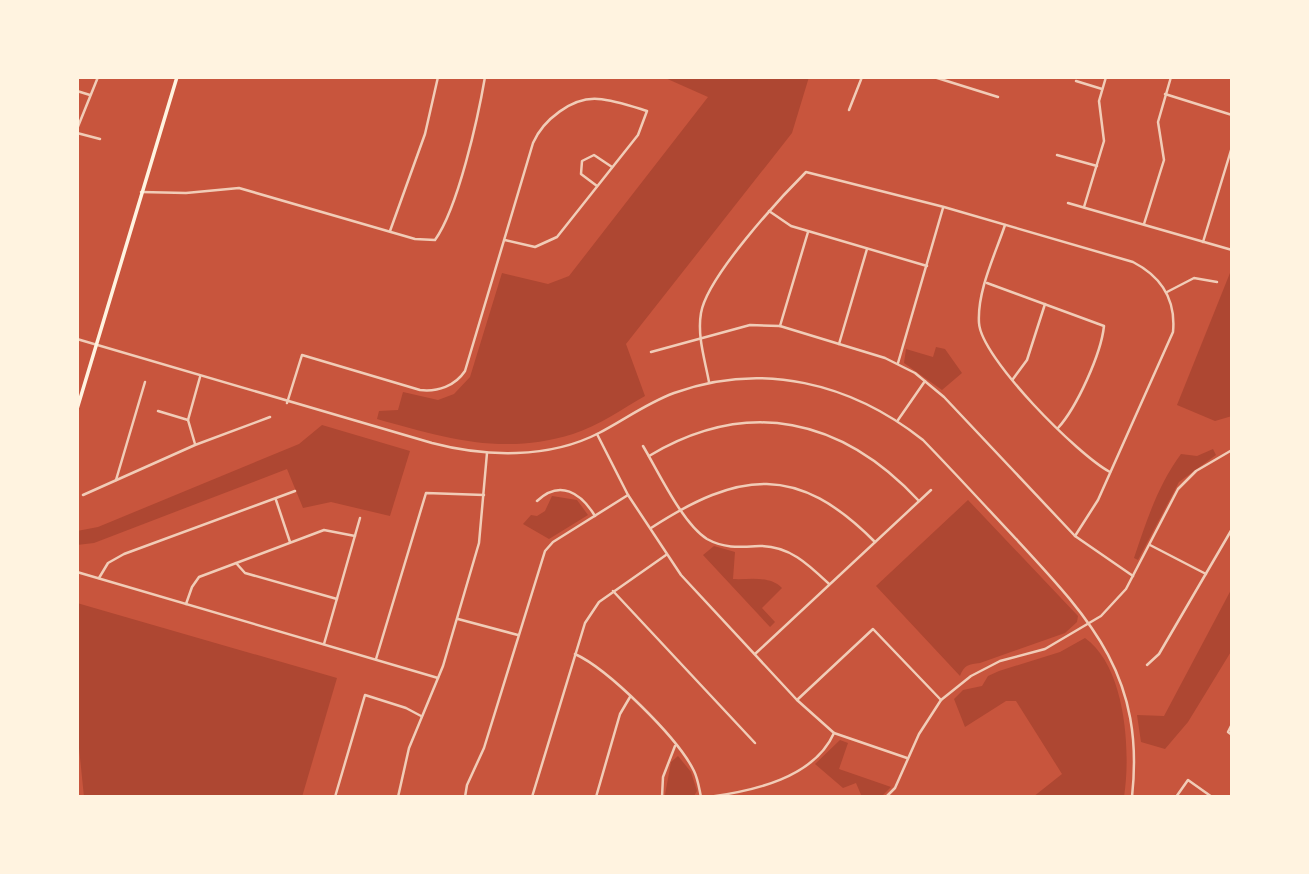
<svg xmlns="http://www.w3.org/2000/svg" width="1309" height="874" font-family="Signika,sans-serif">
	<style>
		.green { fill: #ae4732 }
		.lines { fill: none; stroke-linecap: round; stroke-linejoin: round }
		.minor { stroke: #f1ccb7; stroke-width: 2.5 }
		.tertiary { stroke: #f1ccb7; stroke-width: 2.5 }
		.primary { stroke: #fff3e0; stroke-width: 3.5 }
	</style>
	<rect width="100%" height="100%" fill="#c8553d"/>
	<!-- green -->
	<g class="green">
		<path d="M663,77H809L792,133L626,344L645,396C622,409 598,426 573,434C502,456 445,438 377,419L379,411L398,410L403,392L438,400L454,394L470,377L502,273L548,284L569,276L708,97Z"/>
		<path d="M1232,268V416L1215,421L1177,405Z"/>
		<path d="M936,347L945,349L962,373L942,390L904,363L906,349L933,357Z"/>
		<path d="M322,425L410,451L390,516L331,502L303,508L287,469L94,543L77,545V531L98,527L299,444Z"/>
		<path d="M1213,449L1216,455L1179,482L1138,560L1134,558C1146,522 1158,485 1181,454L1197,456Z"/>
		<path d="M552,496L577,500L588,515L549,539L523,524L531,515L537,516L545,511Z"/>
		<path d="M968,500L1078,616L1077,622L1065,633L980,663C969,664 964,665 960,676L876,586Z"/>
		<path d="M714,546L735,552L733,579C749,580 770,575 782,588L762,608L775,622L770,627L703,555Z"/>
		<path d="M1232,588V650L1188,722L1165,749L1141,742L1137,715L1164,716Z"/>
		<path d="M77,603L337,678L302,797H84L77,728Z"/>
		<path d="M1085,638C1126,667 1131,752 1124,797H1033L1062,774L1016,701H1006L965,727L954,699L963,690L982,686L988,676L999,671L1060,652Z"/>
		<path d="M840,740L848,743L839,769L891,787L881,797H862L856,783L843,788L815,764Z"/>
		<path d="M678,756L691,772L697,791L694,796L665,795L671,762Z"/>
	</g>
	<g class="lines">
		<!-- minor -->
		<g class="minor">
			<path d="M934,77L998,97"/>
			<path d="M1076,81L1102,89"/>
			<path d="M77,91L90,95"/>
			<path d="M1165,94L1232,115"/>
			<path d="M849,110L862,77"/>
			<path d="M77,129L98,77"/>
			<path d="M77,133L100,139"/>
			<path d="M1057,155L1097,166"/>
			<path d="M597,186L581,174L582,161L594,155L612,167"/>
			<path d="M141,192L186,193L239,188L415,239L435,240C458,208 478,118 485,77"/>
			<path d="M1084,207L1104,141L1099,101L1106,77"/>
			<path d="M769,211L791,226L927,266"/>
			<path d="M1144,224L1164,160L1158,122L1171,77"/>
			<path d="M1005,225C995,255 977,291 979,323C981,358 1078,455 1110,472"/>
			<path d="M390,231L425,134L438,77"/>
			<path d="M1203,242L1232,147"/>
			<path d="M987,283L1104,326C1101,354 1077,407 1058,428"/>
			<path d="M1167,292L1194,278L1217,282"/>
			<path d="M780,326L808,232"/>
			<path d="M839,344L867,249"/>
			<path d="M651,352L750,325L780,326L885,358L915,373L944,397L1075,536L1133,576"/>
			<path d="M898,363L943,208"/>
			<path d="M1013,379L1027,360L1045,304"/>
			<path d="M709,382C705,360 697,336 701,313C707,277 779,199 806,172L944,207L1133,262C1162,277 1176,300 1173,332L1098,500L1075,536"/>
			<path d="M287,403L302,355L420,390C438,392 455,386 465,371L533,143C543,120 572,97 598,99C614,100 631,106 647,111L638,135L557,237L535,247L505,240"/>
			<path d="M158,411L188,420"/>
			<path d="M898,420L925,381"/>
			<path d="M597,434L628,495L681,575L797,700L834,733L907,758"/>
			<path d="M195,444L188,420L200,377"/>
			<path d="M643,446C658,471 682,523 707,539C725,549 741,547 760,546C790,546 809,565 829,584"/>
			<path d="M649,456C748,397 842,418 919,501"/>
			<path d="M116,480L145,382"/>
			<path d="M83,495L195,445L270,417"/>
			<path d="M276,500L290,542"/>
			<path d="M537,501C560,479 581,493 595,516"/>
			<path d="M651,528C739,471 797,463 875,542"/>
			<path d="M1150,545L1206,574"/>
			<path d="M236,563L245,573L337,599"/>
			<path d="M77,572L438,678"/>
			<path d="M99,578L108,563L124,554L295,491"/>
			<path d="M613,591L755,743"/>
			<path d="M186,604L192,587L199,577L324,530L355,536"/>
			<path d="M458,619L518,635"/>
			<path d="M324,644L360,518"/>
			<path d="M575,654C608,669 678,738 694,771C698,779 699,788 701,797"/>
			<path d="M755,654L931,490"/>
			<path d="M376,659L426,493L484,495"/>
			<path d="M1147,665L1159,654L1232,529"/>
			<path d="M797,700L873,629L941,700"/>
			<path d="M1232,724L1228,732L1232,735"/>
			<path d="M335,797L365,695L406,708L421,716"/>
			<path d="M398,797L409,748L443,666L479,543L487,453"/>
			<path d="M465,797L467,785L484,748L545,551L553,542L628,495"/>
			<path d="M532,797L585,623L599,602L666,555"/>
			<path d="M596,797L620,714L630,697"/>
			<path d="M662,797L663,777L675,746"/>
			<path d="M709,797C753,791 814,778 834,733"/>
			<path d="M886,797L895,788L919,734L941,700L971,676L1000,661L1045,649L1101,616L1126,589L1178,489L1196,471L1232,450"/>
			<path d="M1176,797L1188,780L1212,797"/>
		</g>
		<!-- tertiary -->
		<g class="tertiary">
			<path d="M1068,203L1232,250"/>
			<path d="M77,339L432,443C485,457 549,459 599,433C624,420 647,403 674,393C762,361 851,383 923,440C955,473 986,507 1018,541C1093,622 1145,678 1132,797"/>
		</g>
		<!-- primary -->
		<path class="primary" d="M77,409L177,77"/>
	</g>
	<!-- border -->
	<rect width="1309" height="874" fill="none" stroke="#fff3e0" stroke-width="158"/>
</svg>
